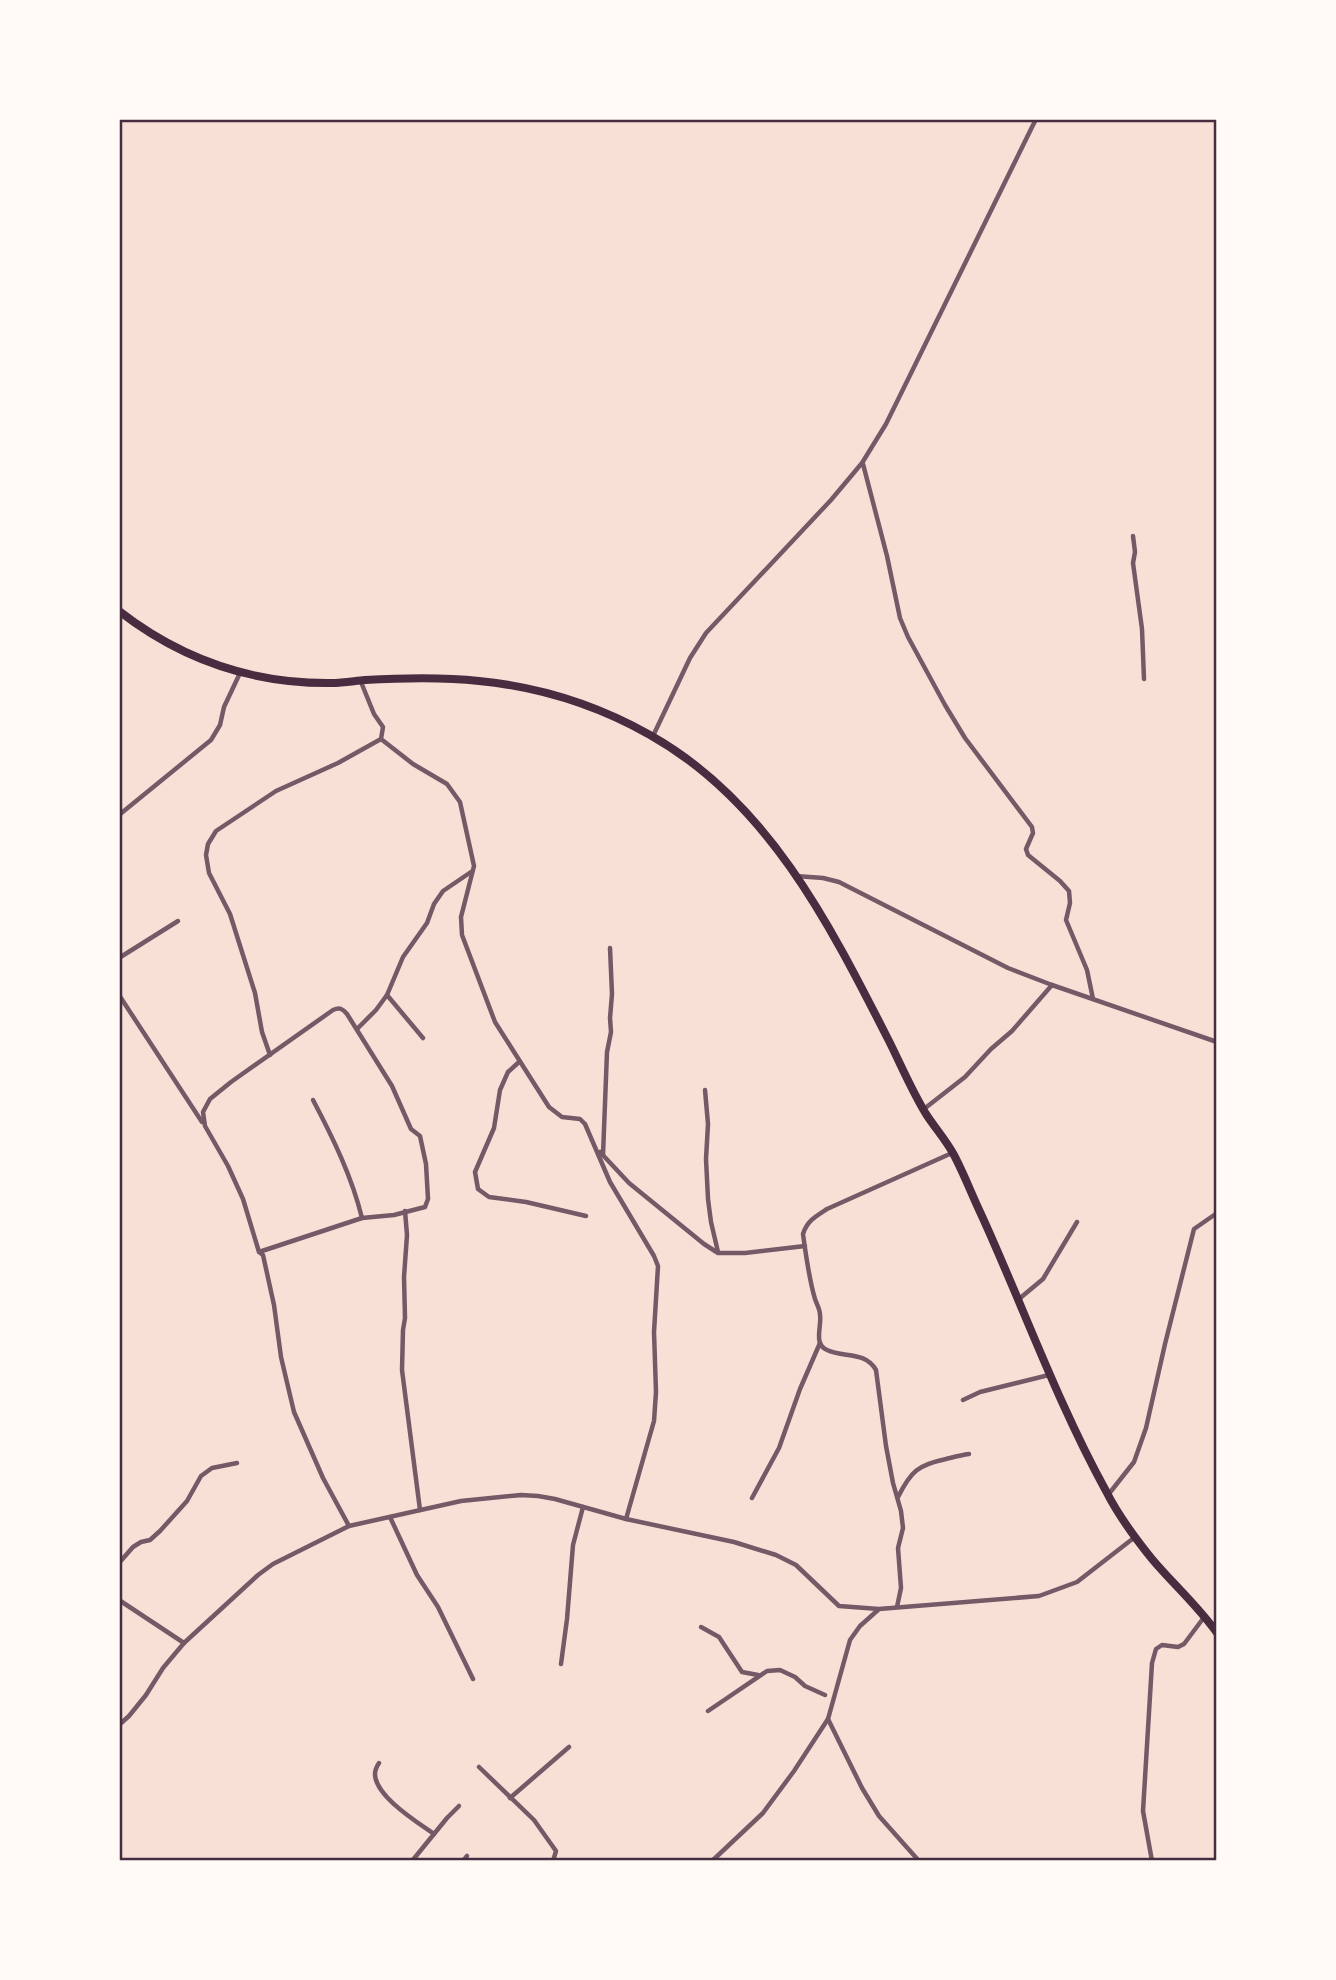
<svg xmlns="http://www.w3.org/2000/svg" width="1336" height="1980" font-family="Roboto,sans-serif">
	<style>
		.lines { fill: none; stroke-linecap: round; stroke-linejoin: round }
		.minor { stroke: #755966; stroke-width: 4.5 }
		.primary { stroke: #4a2c40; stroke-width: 8 }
		.neatline { fill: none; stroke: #4a2c40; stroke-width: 2.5 }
	</style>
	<rect width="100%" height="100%" fill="#f7e1d7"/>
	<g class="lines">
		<!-- minor -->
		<g class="minor">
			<path d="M863,464L887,556L900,618L908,637L945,705L965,738L1032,827L1033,833L1026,849L1028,855L1060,881L1069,891L1070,903L1066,920L1087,970L1093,999"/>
			<path d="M1133,536L1135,552L1133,563L1142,629L1144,679"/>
			<path d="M361,682L374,714L383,727L381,739L413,764L447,784L460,802L474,866L461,917L462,935L495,1022L549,1107L562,1117L580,1119L585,1124L610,1182L654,1256L658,1266L654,1332L656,1392L654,1421L626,1519"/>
			<path d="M653,736L690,658L706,633L831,500L862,463L886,424L1036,119"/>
			<path d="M119,815L211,740L220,725L224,707L240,673"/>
			<path d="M796,876L823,878L839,882L1008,968L1052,985L1217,1042"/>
			<path d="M119,958L178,921"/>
			<path d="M119,995L202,1122"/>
			<path d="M387,995L423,1038"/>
			<path d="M357,1029L376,1010L387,995L403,957L427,923L434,904L443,891L471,872"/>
			<path d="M270,1055L262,1032L255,993L230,914L209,873L206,855L208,844L216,831L276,791L338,763L381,739"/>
			<path d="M519,1062L508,1072L500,1090L494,1128L475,1172L478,1189L489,1197L526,1202L586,1216"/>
			<path d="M705,1090L708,1124L706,1159L708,1199L711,1222L718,1252"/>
			<path d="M313,1100C333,1138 352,1177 362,1218"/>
			<path d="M924,1109L965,1077L991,1049L1012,1031L1052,985"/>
			<path d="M600,1152L629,1183L704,1244L718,1253H745L805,1246"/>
			<path d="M603,1155L607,1052L611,1032L610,1018L612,994L610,948"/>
			<path d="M405,1211L407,1235L404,1277L405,1318L403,1330L402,1370L420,1510"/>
			<path d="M259,1252L362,1218L394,1215L425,1207L428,1199L426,1164L420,1136L411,1129L392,1086L347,1014C343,1009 340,1007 333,1010L231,1082L210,1099L203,1112L205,1126L228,1166L243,1199L259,1252L263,1255L274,1305L281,1357L294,1412L323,1478L349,1526"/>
			<path d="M1019,1299L1043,1279L1077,1222"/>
			<path d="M963,1400L980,1392L1049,1375"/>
			<path d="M1108,1495L1134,1462L1146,1428L1165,1344L1194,1229L1217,1213"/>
			<path d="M898,1497C911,1471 918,1465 946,1459C954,1457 961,1455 969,1454"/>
			<path d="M752,1498L779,1448L800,1389L820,1343"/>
			<path d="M390,1517L417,1575L438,1607L473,1679"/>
			<path d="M119,1563L133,1547L141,1542L150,1540L160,1531L187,1501L201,1476L212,1468L237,1463"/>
			<path d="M119,1600L184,1643"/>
			<path d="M897,1607L901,1588L898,1548L903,1528L901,1511L893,1483L886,1446L876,1370C865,1351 844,1358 827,1350C813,1344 822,1326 820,1315C820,1309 817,1305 815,1299C809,1279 806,1256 803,1234C807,1221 816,1216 827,1209L952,1153"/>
			<path d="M701,1627L719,1637L742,1672L758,1675"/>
			<path d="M561,1664L567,1619L573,1545L583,1507"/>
			<path d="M708,1711L767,1671L780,1670L795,1677L805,1686L825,1695"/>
			<path d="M828,1719L862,1788L879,1816L919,1861"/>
			<path d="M119,1725L129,1716L146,1695L163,1668L184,1643L258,1575L273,1564L349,1526L461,1501L521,1495L538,1496L555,1499L626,1519L734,1542L776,1555L796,1565L839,1606L879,1609L1039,1596L1077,1582L1135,1537"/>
			<path d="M379,1763C377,1766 375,1770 375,1774C375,1796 417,1822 434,1834"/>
			<path d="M479,1767L534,1820L556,1851L553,1861"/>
			<path d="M510,1798L569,1747"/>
			<path d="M412,1861L447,1818L459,1806"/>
			<path d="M463,1861L467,1856"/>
			<path d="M712,1861L763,1813L794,1771L828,1719L850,1640L860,1626L878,1610"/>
			<path d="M1152,1861L1143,1811L1152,1663L1156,1649L1162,1645L1178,1647L1184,1644L1205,1616"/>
		</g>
		<!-- primary -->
		<path class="primary" d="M119,611C182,660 252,684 332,683C343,683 354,681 365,680C403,678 442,677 479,681C540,687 597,705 650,735C768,801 830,925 889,1041C901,1065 912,1091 926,1114C935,1128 946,1140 954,1155C964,1174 972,1195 981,1214C1023,1306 1057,1402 1106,1491C1118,1515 1135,1538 1152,1559C1173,1584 1198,1606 1217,1633"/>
	</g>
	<!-- border -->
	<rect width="1336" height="1980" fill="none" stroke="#fffaf5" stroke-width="242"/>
	<rect x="121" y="121" width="1094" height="1738" class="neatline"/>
</svg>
